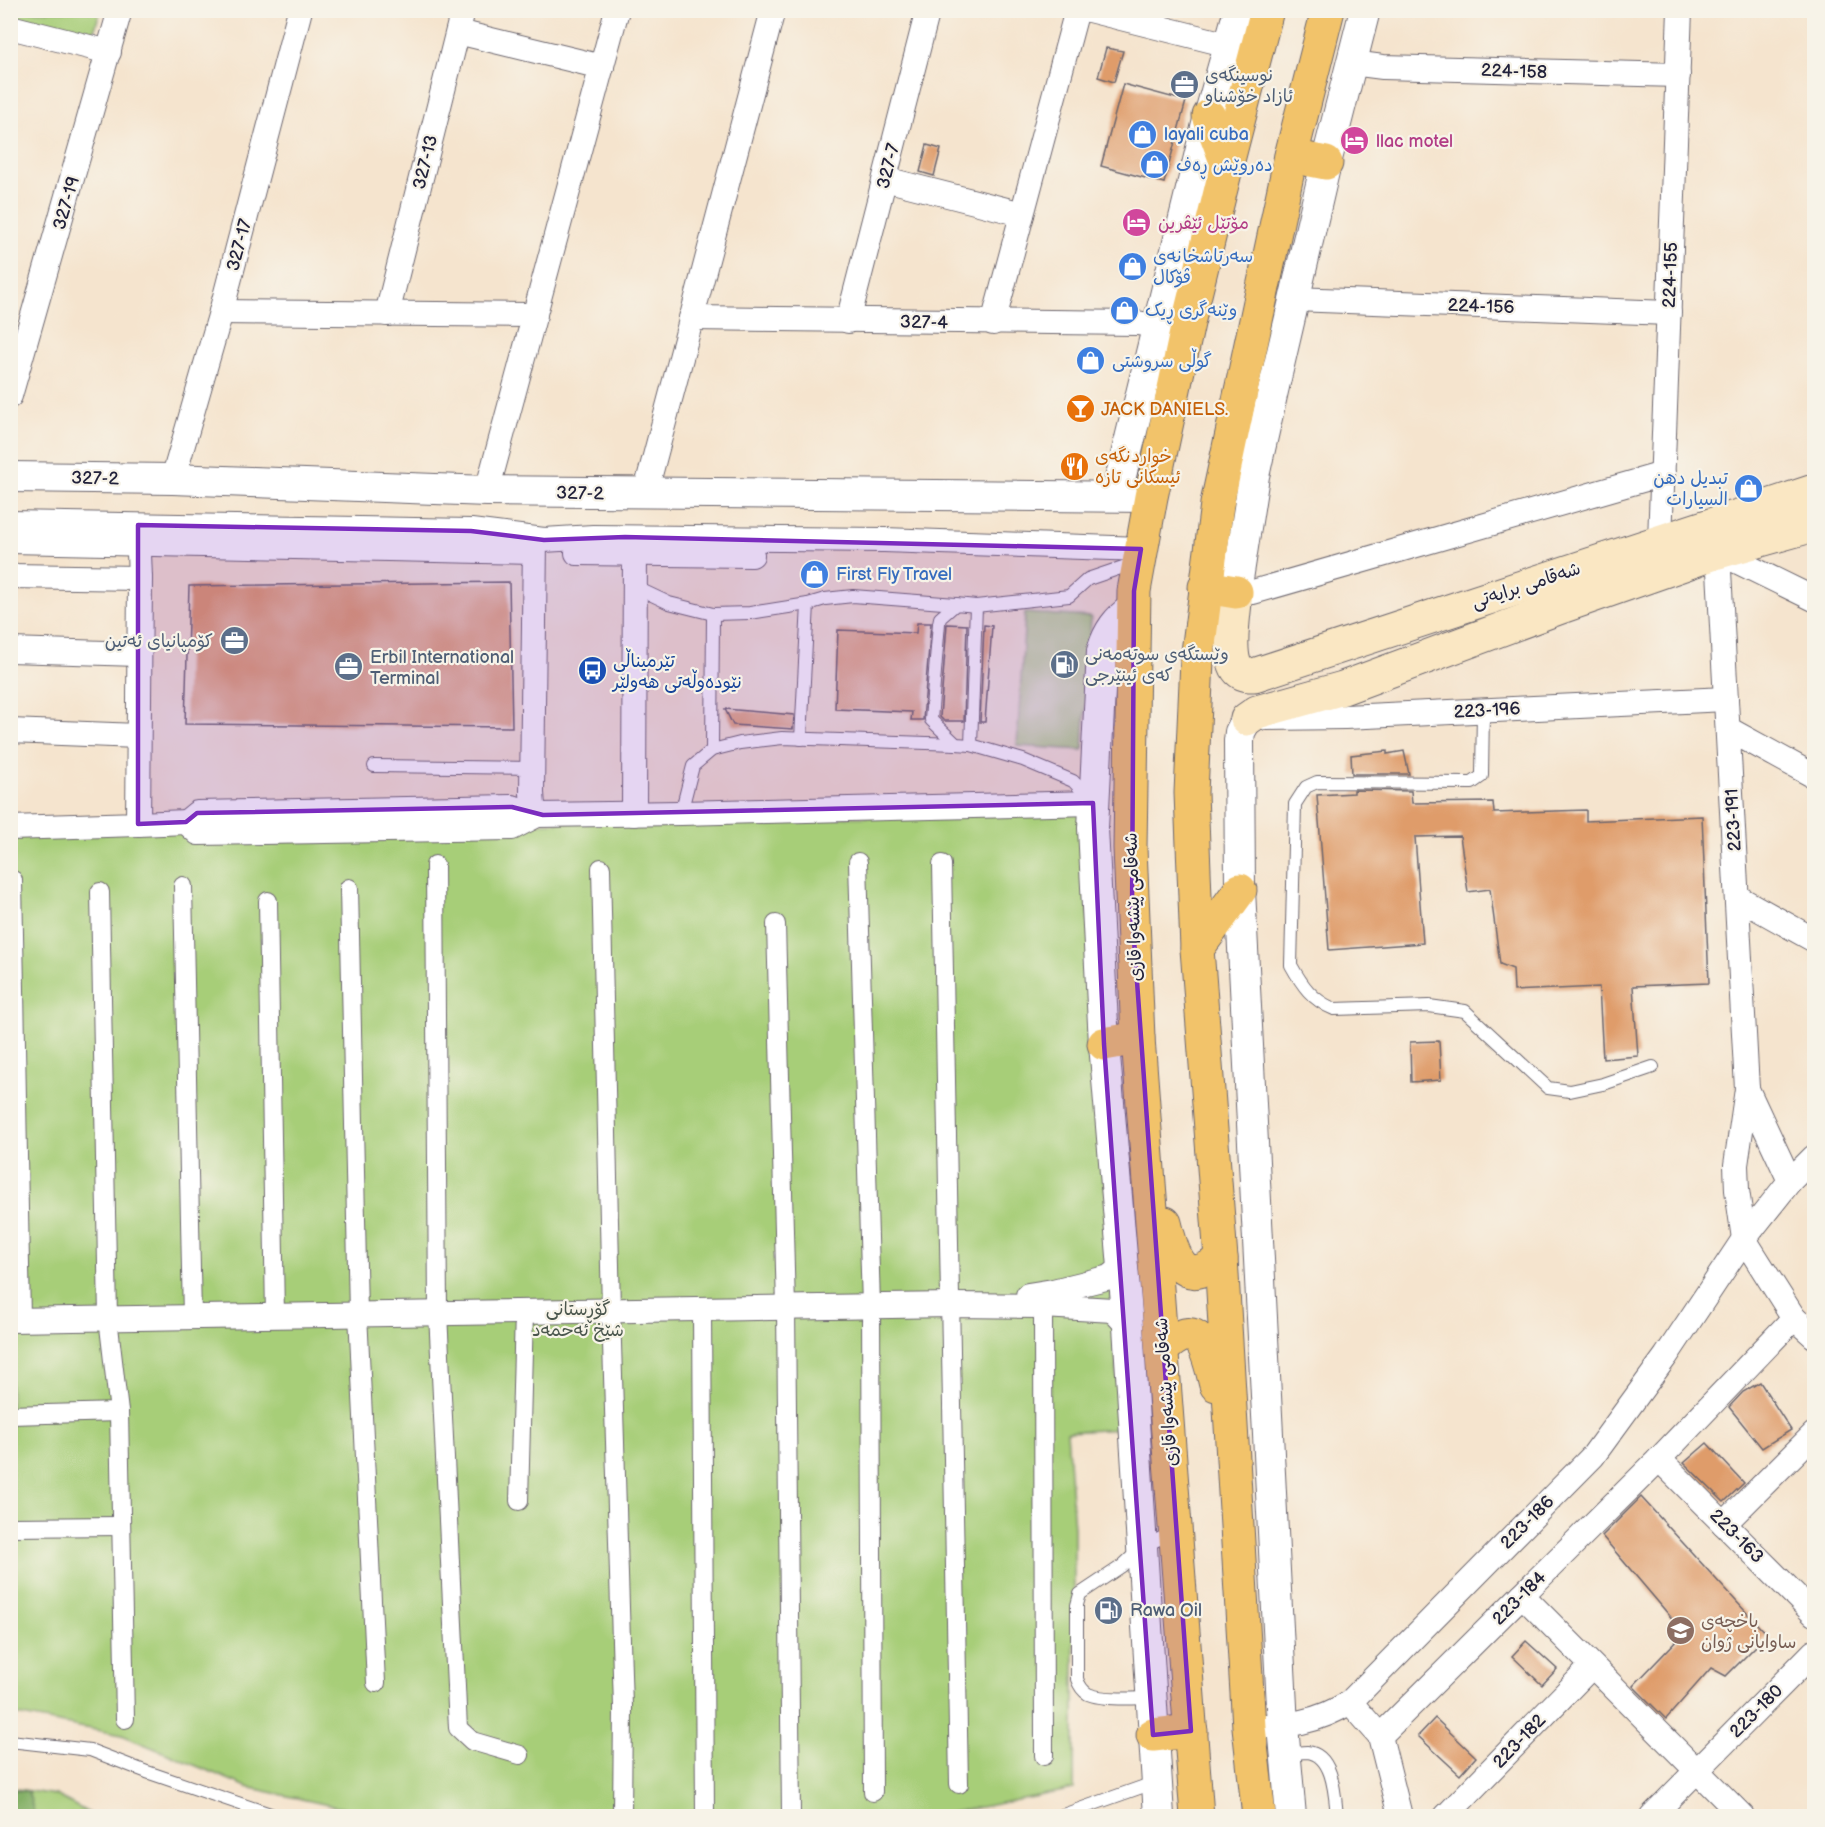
<svg xmlns="http://www.w3.org/2000/svg" width="1825" height="1827" font-family="'Balsamiq Sans','Playpen Sans Arabic',sans-serif">
	<style>
		.green { fill: #a7ce78; stroke: #64785a; stroke-width: 1.5 }
		.forest { fill: #85b168; stroke: #546a52; stroke-width: 1.5 }
		.building { fill: #df9c6a }
		.lines { fill: none; stroke-linecap: round; stroke-linejoin: round }
		.service-casing { stroke: #6c666e; stroke-width: 14 }
		.pedestrian-casing { stroke: #6c666e; stroke-width: 20 }
		.minor-casing { stroke: #6c666e; stroke-width: 26 }
		.tertiary-casing { stroke: #6c666e; stroke-width: 32 }
		.secondary-casing { stroke: #6c666e; stroke-width: 35 }
		.trunk-casing { stroke: #6c666e; stroke-width: 35 }
		.service { stroke: #fff; stroke-width: 12 }
		.pedestrian { stroke: #fff; stroke-width: 18 }
		.minor { stroke: #fff; stroke-width: 24 }
		.tertiary { stroke: #fff; stroke-width: 30 }
		.secondary { stroke: #fae7c3; stroke-width: 33 }
		.trunk { stroke: #f2c36a; stroke-width: 33 }
		.marked { fill: #7b2cbf; fill-opacity: 0.2; stroke: #7b2cbf; stroke-width: 4.5; stroke-linejoin: round }
		.labels { text-anchor: middle; stroke-width: 4.5; stroke-linejoin: round; paint-order: stroke }
		.street-label { font-size: 18px; fill: #22223b; stroke: #f7f3e8 }
		.service-label { font-size: 18px; fill: #4e5e75; stroke: #f7f3e8; text-anchor: start }
		.shop-label { font-size: 18px; fill: #366cbe; stroke: #f7f3e8; text-anchor: start }
		.hotel-label { font-size: 18px; fill: #b23c85; stroke: #f7f3e8; text-anchor: start }
		.food-label { font-size: 18px; fill: #c56008; stroke: #f7f3e8; text-anchor: start }
		.transit-label { font-size: 18px; fill: #164399; stroke: #f7f3e8; text-anchor: start }
		.park-label { font-size: 18px; fill: #4a564d; stroke: #f7f3e8 }
		.education-label { font-size: 18px; fill: #785e54; stroke: #f7f3e8; text-anchor: start }
	</style>
	<rect width="100%" height="100%" fill="#f7f3e8"/>
	<filter id="ink" filterUnits="userSpaceOnUse"><feTurbulence type="fractalNoise" baseFrequency=".0167" numOctaves="2"/><feDisplacementMap in="SourceGraphic" scale="12" xChannelSelector="R" yChannelSelector="G"/><feConvolveMatrix kernelMatrix="1 2 1 2 8 2 1 2 1" color-interpolation-filters="sRGB"/></filter>
	<filter id="wash" filterUnits="userSpaceOnUse"><feTurbulence type="fractalNoise" baseFrequency=".008" numOctaves="4" result="noise"/><feDisplacementMap in="SourceGraphic" scale="24" xChannelSelector="R" yChannelSelector="G"/><feGaussianBlur stdDeviation="1.35" result="paint"/><feColorMatrix in="noise" values="0 0 0 0 0 0 0 0 0 0 0 0 0 0 0 0 0 1.4 0 .05"/><feComposite in="paint" operator="in"/></filter>
	<g filter="url(#wash)">
		<rect width="100%" height="100%" fill="#f5e4ce"/>
		<!-- green -->
		<g class="green">
			<path d="M10,11H100L93,36L11,15Z"/>
			<path d="M1025,613L1091,617L1083,750L1017,746Z"/>
			<path d="M1082,813L1120,1429L1067,1432L1074,1528V1789L934,1816H378L247,1787L122,1735L11,1714L10,832Z"/>
			<path d="M10,1788L56,1795L94,1816H11Z"/>
		</g>
		<!-- forest -->
		<path class="forest" d="M10,1790L28,1791L35,1816H11Z"/>
		<g id="blocks">
			<!-- building -->
			<g class="building">
				<path d="M1106,48L1123,51L1114,82L1098,77Z"/>
				<path d="M1123,84L1186,101L1164,183L1101,166Z"/>
				<path d="M927,145L941,149L934,176L920,172Z"/>
				<path d="M509,582L512,727L185,724L189,586Z"/>
				<path d="M917,623H931L923,720H911L912,712L835,709L838,630L916,633Z"/>
				<path d="M947,624L967,625L964,721H944L940,717Z"/>
				<path d="M984,625L992,626L985,722H980Z"/>
				<path d="M725,709L794,715L793,729L733,725Z"/>
				<path d="M1387,751V754L1404,751L1409,774H1352L1351,755Z"/>
				<path d="M1354,790L1411,791L1412,803L1493,802L1494,813L1586,810V821L1702,816L1709,983L1633,986L1638,1056L1603,1059L1599,987L1514,991L1513,969L1500,964L1490,889L1468,892L1460,836L1415,837L1423,943L1329,950L1317,795L1354,793Z"/>
				<path d="M1439,1041L1441,1080L1411,1082L1410,1042Z"/>
				<path d="M1760,1382L1791,1430L1762,1448L1729,1407L1743,1392Z"/>
				<path d="M1707,1443L1744,1483L1724,1502L1684,1463Z"/>
				<path d="M1641,1497L1767,1635L1726,1676L1711,1668L1666,1719L1633,1686L1682,1635L1675,1622L1602,1536Z"/>
				<path d="M1526,1641L1557,1669L1542,1685L1512,1656Z"/>
				<path d="M1435,1718L1476,1757L1460,1775L1418,1736Z"/>
			</g>
		</g>
	</g>
	<g filter="url(#ink)">
		<use href="#blocks" fill-opacity="0" stroke="#6c666e" stroke-width="1.5"/>
		<g class="lines">
			<defs>
				<g id="service">
					<path d="M635,587L669,603L713,614L750,613L808,604L825,599L853,596L956,604"/>
					<path d="M1483,710L1482,776L1472,783L1317,782L1306,787L1295,804L1291,965C1302,985 1312,1000 1334,1009L1429,1006L1465,1011L1548,1088L1570,1091L1603,1084L1653,1067"/>
					<path d="M801,739L808,604"/>
					<path d="M971,745L976,606"/>
					<path d="M712,750L713,614"/>
					<path d="M374,766L532,768"/>
					<path d="M1091,800L1073,781L1023,760L971,745L956,744L931,720L939,623L940,618L956,604L976,606L1069,596L1088,579L1135,563"/>
					<path d="M681,813L693,766L712,750L740,743L782,738L956,744"/>
					<path d="M1151,1697C1137,1699 1101,1700 1088,1694C1083,1691 1079,1685 1077,1679V1605L1080,1594L1122,1566L1141,1548L1173,1532"/>
					<path d="M10,1741L90,1750L147,1772L276,1816"/>
					<path d="M1287,1754C1293,1754 1301,1752 1307,1752C1334,1754 1335,1797 1337,1816"/>
					<path d="M1060,1816L1156,1782"/>
				</g>
				<g id="pedestrian">
					<path d="M858,862L871,1306L873,1792"/>
					<path d="M942,864L959,1784"/>
					<path d="M435,865L438,1313L458,1728L472,1741L520,1755"/>
					<path d="M601,868L611,1310L623,1707L622,1816"/>
					<path d="M13,880L21,1320"/>
					<path d="M183,886L192,1317"/>
					<path d="M349,888L358,1314L376,1683"/>
					<path d="M100,892L108,1318L119,1412L125,1719"/>
					<path d="M268,901L275,1316"/>
					<path d="M776,924L786,1308L791,1816"/>
					<path d="M1043,1306L1044,1756"/>
					<path d="M702,1309L705,1816"/>
					<path d="M10,1415L119,1412"/>
					<path d="M519,1501L524,1312"/>
					<path d="M10,1527L121,1526"/>
				</g>
				<g id="minor">
					<path d="M1089,10L1229,45"/>
					<path d="M10,27L109,52"/>
					<path d="M458,32L602,67"/>
					<path d="M1352,63L1383,67L1678,75"/>
					<path d="M885,179L1022,214"/>
					<path d="M1294,299L1669,313"/>
					<path d="M221,312L535,315"/>
					<path d="M387,314L463,10"/>
					<path d="M691,318L1137,323L1156,326"/>
					<path d="M848,321L928,10"/>
					<path d="M993,323L1077,10"/>
					<path d="M10,396L120,10"/>
					<path d="M173,479L221,312L300,10"/>
					<path d="M487,491L617,10"/>
					<path d="M645,494L773,10"/>
					<path d="M10,523L471,531L544,540L593,537L884,540L1141,549"/>
					<path d="M535,539L532,793L533,806L537,815L681,813L1093,803"/>
					<path d="M1660,540L1680,10"/>
					<path d="M10,541L533,552"/>
					<path d="M577,553L752,555"/>
					<path d="M10,576L140,578"/>
					<path d="M1236,592H1253L1663,474"/>
					<path d="M1814,599L1718,552L1747,1089L1736,1165L1737,1190L1744,1239L1794,1318L1814,1336"/>
					<path d="M10,650L138,654"/>
					<path d="M1267,718L1345,717L1726,699"/>
					<path d="M1728,729L1814,776"/>
					<path d="M10,731L138,736"/>
					<path d="M512,807L537,815L512,828L198,833L186,822L197,813Z"/>
					<path d="M634,814L635,540"/>
					<path d="M138,824L186,822"/>
					<path d="M10,828L138,824L140,578L138,528"/>
					<path d="M1737,897L1814,940"/>
					<path d="M1747,1089L1790,1181"/>
					<path d="M1028,1295L1053,1291L1110,1277L1123,1267"/>
					<path d="M10,1320L951,1305L1043,1306L1113,1310L1128,1326"/>
					<path d="M1659,1459L1814,1614"/>
					<path d="M1724,1524L1814,1434"/>
					<path d="M1522,1595L1742,1816"/>
					<path d="M1350,1702L1380,1736L1400,1816"/>
					<path d="M1249,1727C1287,1726 1317,1723 1350,1702L1593,1456L1666,1356L1744,1239L1790,1181L1814,1157"/>
					<path d="M1380,1736L1659,1459L1794,1318"/>
					<path d="M1446,1816L1592,1666"/>
					<path d="M1652,1816L1814,1652"/>
				</g>
				<g id="tertiary">
					<path d="M10,477L173,479L487,491L1151,497"/>
					<path d="M1116,496L1209,116L1239,10"/>
					<path d="M1236,592L1254,476L1273,391L1326,163L1365,10"/>
					<path d="M1134,607C1117,619 1108,631 1102,651L1093,828L1104,1044L1128,1326L1159,1816"/>
					<path d="M1247,719L1240,732L1239,741L1240,890L1283,1726L1291,1816"/>
				</g>
				<g id="secondary">
					<path d="M1236,592C1235,610 1225,661 1240,672C1244,675 1249,675 1254,675L1814,491"/>
					<path d="M1247,719L1257,712L1343,688L1558,608L1718,552L1814,525"/>
				</g>
				<g id="trunk">
					<path d="M1209,116L1227,164"/>
					<path d="M1291,156L1326,163"/>
					<path d="M1205,587L1236,592"/>
					<path d="M1197,949L1240,890"/>
					<path d="M1104,1044L1138,1038"/>
					<path d="M1165,1223C1173,1256 1183,1292 1221,1258"/>
					<path d="M1163,1349C1201,1312 1208,1354 1216,1385"/>
					<path d="M1153,1735L1191,1731"/>
					<path d="M1197,1816L1138,1038L1130,848L1134,591L1151,497L1188,323L1227,164L1267,10"/>
					<path d="M1259,1816L1249,1727L1221,1258L1197,949L1191,793L1197,660L1217,504L1291,156L1328,10"/>
				</g>
			</defs>
			<!-- service casing -->
			<use href="#service" class="service-casing"/>
			<!-- pedestrian casing -->
			<use href="#pedestrian" class="pedestrian-casing"/>
			<!-- minor casing -->
			<use href="#minor" class="minor-casing"/>
			<!-- tertiary casing -->
			<use href="#tertiary" class="tertiary-casing"/>
			<!-- secondary casing -->
			<use href="#secondary" class="secondary-casing"/>
			<!-- trunk casing -->
			<use href="#trunk" class="trunk-casing"/>
			<!-- service -->
			<use href="#service" class="service"/>
			<!-- pedestrian -->
			<use href="#pedestrian" class="pedestrian"/>
			<!-- minor -->
			<use href="#minor" class="minor"/>
			<!-- tertiary -->
			<use href="#tertiary" class="tertiary"/>
			<!-- secondary -->
			<use href="#secondary" class="secondary"/>
			<!-- trunk -->
			<use href="#trunk" class="trunk"/>
		</g>
	</g>
	<!-- marked area -->
	<path class="marked" d="M138,525L471,531L544,540L625,537L1141,549L1134,591L1132,912L1191,1731L1153,1735L1104,1044L1093,803L543,815L512,807L197,813L186,822L138,824Z"/>
	<!-- icons -->
	<defs>
		<symbol id="office-disc" viewBox="-11 -11 22 22"><circle r="9.5" fill="#5c6f8a" stroke="#f7f3e8"/><path d="M-6-3h4V-5.5h4V-3h4V5H-6ZM-1-4.5V-3h2v-1.5ZM-6 0V1H6V0Z" fill="#fff"/></symbol>
		<symbol id="shop-disc" viewBox="-11 -11 22 22"><circle r="9.5" fill="#3f7fe0" stroke="#f7f3e8"/><path d="M-5-2.5h2.3a2.7 3.5 0 0 1 5.4 0H5L5.5 6h-11ZM-1.5-2.5h3a1.5 2.3 0 0 0-3 0Z" fill="#fff"/></symbol>
		<symbol id="hotel-disc" viewBox="-11 -11 22 22"><circle r="9.5" fill="#d1479c" stroke="#f7f3e8"/><path d="M-6-4.5h1.5V1H6V5H4.5V3h-9V5H-6ZM-4 0a1.8 1.8 0 1 1 3.6 0ZM.5 0V-2.5h3Q6-2.5 6 0Z" fill="#fff"/></symbol>
		<symbol id="bar-disc" viewBox="-11 -11 22 22"><circle r="9.5" fill="#e8710a" stroke="#f7f3e8"/><path d="M-6-5H6L.8 .8V4.5H3.5V6h-7V4.5H-.8V.8Z" fill="#fff"/></symbol>
		<symbol id="restaurant-disc" viewBox="-11 -11 22 22"><circle r="9.5" fill="#e8710a" stroke="#f7f3e8"/><path d="M-5-6h1v4h1v-4h1v4h1v-4h1v5L-1.5 .5V6h-2V.5L-5-1ZM5-6V6H3V1.5H1.5Q1.5-4 5-6Z" fill="#fff"/></symbol>
		<symbol id="fuel-disc" viewBox="-11 -11 22 22"><circle r="9.5" fill="#5c6f8a" stroke="#f7f3e8"/><path d="M-5.5-6h7V0h2V4h1.3V-2.5L3-4.5l.8-.8L6-3V5H2.5V1h-1V6h-7ZM-4.2-4.7v3.2H.2V-4.7Z" fill="#fff"/></symbol>
		<symbol id="bus-disc" viewBox="-11 -11 22 22"><circle r="9.5" fill="#1a4fb4" stroke="#f7f3e8"/><path d="M-5-6H5V4H4V6H2V4H-2V6H-4V4H-5ZM-3.5-4V0h7V-4ZM-3.5 1.2v1.5H-2V1.2ZM2 1.2v1.5H3.5V1.2Z" fill="#fff"/></symbol>
		<symbol id="school-disc" viewBox="-11 -11 22 22"><circle r="9.5" fill="#8d6e63" stroke="#f7f3e8"/><path d="M0-5L7-2L0 1L-7-2ZM-4 1L0 2.5L4 1V4Q0 6-4 4Z" fill="#fff"/></symbol>
	</defs>
	<g fill-rule="evenodd">
		<use href="#office-disc" x="1168" y="68" width="33" height="33"/>
		<use href="#shop-disc" x="1126" y="118" width="33" height="33"/>
		<use href="#hotel-disc" x="1338" y="124" width="33" height="33"/>
		<use href="#shop-disc" x="1138" y="148" width="33" height="33"/>
		<use href="#hotel-disc" x="1120" y="206" width="33" height="33"/>
		<use href="#shop-disc" x="1116" y="250" width="33" height="33"/>
		<use href="#shop-disc" x="1108" y="294" width="33" height="33"/>
		<use href="#shop-disc" x="1074" y="344" width="33" height="33"/>
		<use href="#bar-disc" x="1064" y="392" width="33" height="33"/>
		<use href="#restaurant-disc" x="1058" y="450" width="33" height="33"/>
		<use href="#shop-disc" x="1732" y="472" width="33" height="33"/>
		<use href="#shop-disc" x="798" y="558" width="33" height="33"/>
		<use href="#office-disc" x="218" y="624" width="33" height="33"/>
		<use href="#fuel-disc" x="1048" y="648" width="33" height="33"/>
		<use href="#office-disc" x="332" y="650" width="33" height="33"/>
		<use href="#bus-disc" x="576" y="654" width="33" height="33"/>
		<use href="#fuel-disc" x="1092" y="1594" width="33" height="33"/>
		<use href="#school-disc" x="1664" y="1614" width="33" height="33"/>
	</g>
	<g class="labels">
		<!-- street labels -->
		<g class="street-label">
			<text transform="translate(1514 71) rotate(2)" y="6">224-158</text>
			<text transform="translate(425 162) rotate(-76)" y="6">327-13</text>
			<text transform="translate(888 166) rotate(-76)" y="6">327-7</text>
			<text transform="translate(66 203) rotate(-74)" y="6">327-19</text>
			<text transform="translate(239 245) rotate(-75)" y="6">327-17</text>
			<text transform="translate(1670 275) rotate(-88)" y="6">224-155</text>
			<text transform="translate(1481 306) rotate(2)" y="6">224-156</text>
			<text transform="translate(924 322) rotate(1)" y="6">327-4</text>
			<text transform="translate(95 478) rotate(1)" y="6">327-2</text>
			<text transform="translate(580 493) rotate(1)" y="6">327-2</text>
			<text transform="translate(1526 585) rotate(-18)" y="6">شەقامی برایەتی</text>
			<text transform="translate(1487 710) rotate(-3)" y="6">223-196</text>
			<text transform="translate(1733 820) rotate(-93)" y="6">223-191</text>
			<text transform="translate(1133 907) rotate(-92)" y="6">شەقامی پێشەوا قازی</text>
			<text transform="translate(1166 1392) rotate(-94)" y="6">شەقامی پێشەوا قازی</text>
			<text transform="translate(1527 1522) rotate(-45)" y="6">223-186</text>
			<text transform="translate(1737 1536) rotate(45)" y="6">223-163</text>
			<text transform="translate(1519 1598) rotate(-45)" y="6">223-184</text>
			<text transform="translate(1756 1711) rotate(-45)" y="6">223-180</text>
			<text transform="translate(1519 1741) rotate(-46)" y="6">223-182</text>
		</g>
		<!-- service labels -->
		<g class="service-label">
			<text x="1205" y="81">نوسینگەی<tspan x="1205" dy="21">ئازاد خۆشناو</tspan></text>
			<text x="213" y="647" text-anchor="end">کۆمپانیای ئەتین</text>
			<text x="1085" y="660">وێستگەی سوتەمەنی<tspan x="1085" dy="21">کەی ئینێرجی</tspan></text>
			<text x="370" y="663">Erbil International<tspan x="370" dy="21">Terminal</tspan></text>
			<text x="1130" y="1616">Rawa Oil</text>
		</g>
		<!-- shop labels -->
		<g class="shop-label">
			<text x="1164" y="140">layali cuba</text>
			<text x="1176" y="171">دەروێش ڕەف</text>
			<text x="1153" y="262">سەرتاشخانەی<tspan x="1153" dy="21">ڤۆکال</tspan></text>
			<text x="1145" y="316">وێنەگری ڕیک</text>
			<text x="1112" y="367">گوڵی سروشتی</text>
			<text x="1728" y="484" text-anchor="end">تبديل دهن<tspan x="1728" dy="21">السيارات</tspan></text>
			<text x="836" y="580">First Fly Travel</text>
		</g>
		<!-- hotel labels -->
		<g class="hotel-label">
			<text x="1376" y="147">llac motel</text>
			<text x="1158" y="229">مۆتێل ئێڤرین</text>
		</g>
		<!-- food labels -->
		<g class="food-label">
			<text x="1101" y="415">JACK DANIELS.</text>
			<text x="1095" y="462">خواردنگەی<tspan x="1095" dy="21">ئیسکانی تازە</tspan></text>
		</g>
		<!-- transit labels -->
		<g class="transit-label">
			<text x="613" y="667">تێرمیناڵی<tspan x="613" dy="21">نێودەوڵەتی هەولێر</tspan></text>
		</g>
		<!-- park labels -->
		<g class="park-label">
			<text x="578" y="1315">گۆڕستانی<tspan x="578" dy="21">شێخ ئەحمەد</tspan></text>
		</g>
		<!-- education labels -->
		<g class="education-label">
			<text x="1701" y="1627">باخچەی<tspan x="1701" dy="21">ساوایانی ژوان</tspan></text>
		</g>
	</g>
	<!-- margin -->
	<rect width="1825" height="1827" fill="none" stroke="#f7f3e8" stroke-width="36"/>
</svg>
